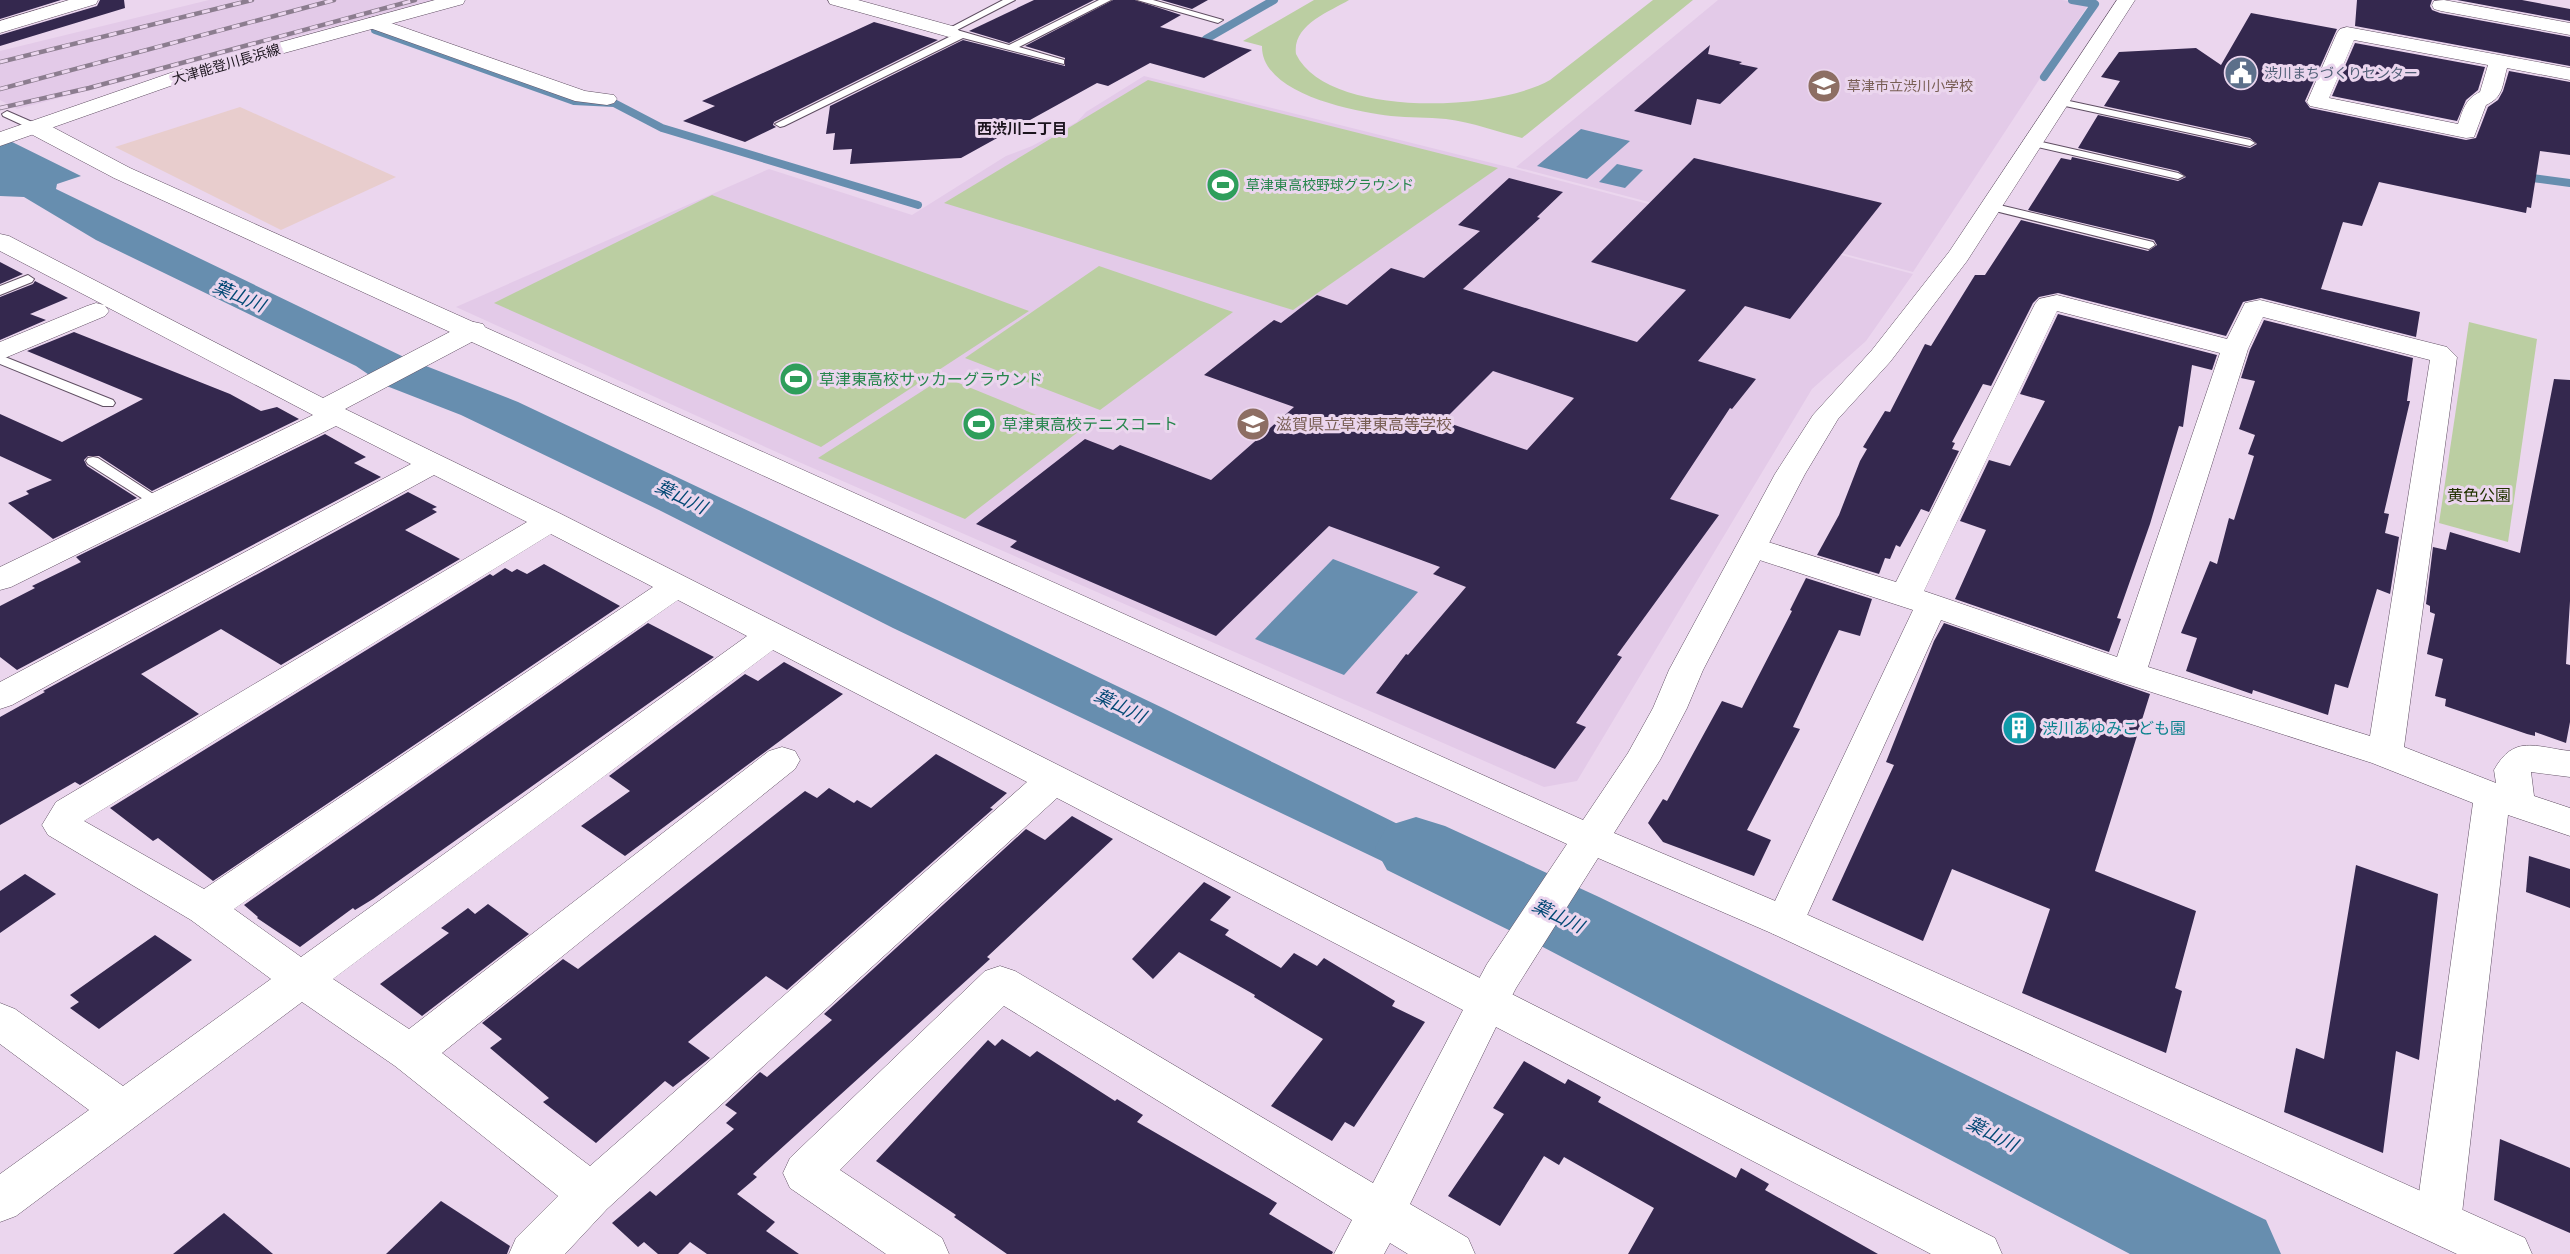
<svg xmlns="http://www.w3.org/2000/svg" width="2570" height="1254" font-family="Signika,'Noto Sans JP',sans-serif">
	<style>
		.commercial { fill: #e8cdcd }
		.built { fill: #e3cae8 }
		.green { fill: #bbcea2 }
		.water { fill: #678eaf }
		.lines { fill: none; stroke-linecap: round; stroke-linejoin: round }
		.stream { stroke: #678eaf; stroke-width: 8 }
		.river { fill: #678eaf; fill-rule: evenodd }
		.building { fill: #34284e; fill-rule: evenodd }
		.lane-casing { stroke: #604f63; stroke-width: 2 }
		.street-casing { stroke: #604f63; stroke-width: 1 }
		.secondary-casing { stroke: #604f63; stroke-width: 1 }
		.primary-casing { stroke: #604f63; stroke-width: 1 }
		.lane { fill: #fff; fill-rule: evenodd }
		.street { fill: #fff; fill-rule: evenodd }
		.secondary { fill: #fff; fill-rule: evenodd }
		.primary { fill: #fff; fill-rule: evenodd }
		.rail-casing { stroke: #8c7d8f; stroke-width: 4.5 }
		.rail { stroke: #ebd6ee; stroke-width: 3; stroke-dasharray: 8; stroke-linecap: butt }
		.labels { text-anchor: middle; stroke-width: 6; stroke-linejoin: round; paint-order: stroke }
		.far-street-label { font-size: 14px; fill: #1b141d; stroke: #ebd6ee }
		.far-service-label { font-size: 14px; fill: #4e5e75; stroke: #ebd6ee; text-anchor: start }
		.far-education-label { font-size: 14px; fill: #785e54; stroke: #ebd6ee; text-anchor: start }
		.far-leisure-label { font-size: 14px; fill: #27864d; stroke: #ebd6ee; text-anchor: start }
		.far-neighbourhood-label { font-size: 15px; font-weight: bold; fill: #1b141d; stroke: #ebd6ee }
		.leisure-label { font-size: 16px; fill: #27864d; stroke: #ebd6ee; text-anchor: start }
		.education-label { font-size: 16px; fill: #785e54; stroke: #ebd6ee; text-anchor: start }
		.park-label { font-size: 16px; fill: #213200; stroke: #ebd6ee }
		.culture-label { font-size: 16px; fill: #0d838f; stroke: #ebd6ee; text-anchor: start }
		.water-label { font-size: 18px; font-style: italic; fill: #024874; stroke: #ebd6ee }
	</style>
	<rect width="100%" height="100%" fill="#ebd6ee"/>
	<!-- commercial -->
	<path class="commercial" d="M240,107L396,177L281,230L115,147Z"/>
	<!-- built -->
	<g class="built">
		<path d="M209,0H434L17,109L0,100V51Z"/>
		<path d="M1718,0H2062L2088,5L1913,272L1516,167Z"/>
		<path d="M1144,76L1512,168L1913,274L1866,341L1812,389L1577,781L1544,787L792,459L456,307L769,169L912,215L1006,156L1032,146L1077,122L1086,112Z"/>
	</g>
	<!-- green -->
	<g class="green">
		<path d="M1314,0H1349C1329,12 1292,25 1296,54C1327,119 1497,111 1550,80L1653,0H1693L1522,138C1498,132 1472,122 1446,119C1428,117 1409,118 1391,116C1355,112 1261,94 1262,46L1243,41Z"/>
		<path d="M1148,80L1498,168L1293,310L944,203Z"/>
		<path d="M712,195L1029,311L821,447L494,303Z"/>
		<path d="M1099,266L1233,312L1100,410L965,358Z"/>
		<path d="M2469,322L2537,339L2508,542L2439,523Z"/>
		<path d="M944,377L1078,432L965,519L818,458Z"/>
	</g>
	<!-- water -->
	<g class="water">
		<path d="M1581,129L1630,141L1587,179L1537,166Z"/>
		<path d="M0,136L81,176L57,184L56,189L408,359L518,402L937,600L1163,708L1509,879L1491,913L893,628L659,510L461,415L384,385L356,366L96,240L24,197L0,196Z"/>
		<path d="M1617,164L1643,170L1625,188L1599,182Z"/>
		<path d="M1333,559L1418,592L1344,675L1255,639Z"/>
	</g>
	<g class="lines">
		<!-- stream -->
		<g class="stream">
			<path d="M375,30L574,101L614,103L662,128L918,205"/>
			<path d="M1206,39L1274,0"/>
			<path d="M2044,77L2095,4L2072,0"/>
			<path d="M2532,178L2570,183"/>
		</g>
		<!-- river -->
		<path class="river" d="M1416,817L1445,826L1599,897L2266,1220L2281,1254H2130L1539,945L1387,870L1375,848L1387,826Z"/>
	</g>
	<!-- building -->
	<g class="building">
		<path d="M0,0H61L0,19Z"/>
		<path d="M100,0H124L125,8L0,46V35L97,6Z"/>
		<path d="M1034,0H1094L1009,43L969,31Z"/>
		<path d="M1113,0H1135L1181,15L1160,27L1252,50L1204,78L1150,63L1108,86L1097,83L961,158L850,164L852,149L833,150L835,133L826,134L830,106L963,40L1065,66V58L1025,46Z"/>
		<path d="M1161,0H1208L1192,9Z"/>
		<path d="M2357,0H2432L2430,6L2432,10L2440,13L2570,37V66L2355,26Z"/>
		<path d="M2457,0H2522L2570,9V21Z"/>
		<path d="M2251,13L2337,29L2305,101L2310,108L2466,140L2476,138L2488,107L2498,100L2503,91L2509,71L2570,82V155L2540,151L2531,208L2527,207L2526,213L2379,182L2362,226L2343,222L2321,289L2420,312L2416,337L2261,298L2243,302L2226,336L2058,293L2039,297L2033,303L1991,386L1983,384L1952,442L1955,443L1952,449L1959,451L1929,512L1921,509L1900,547L1896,545L1890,559L1885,558L1879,574L1817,555L1839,515L1860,461L1867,449L1863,447L1885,411L1890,412L1925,344L1931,346L1975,275H1985L2021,220L2148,251L2157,245L2154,240L2028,210L2061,158L2071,160L2072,157L2178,181L2186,177L2178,171L2078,148L2098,115L2250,148L2257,144L2250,138L2104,106L2120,81L2101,77L2119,52L2196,48L2221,65Z"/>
		<path d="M874,22L938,40L774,122L773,125L776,127L745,142L683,121L715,106L702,101Z"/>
		<path d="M2355,43L2485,67L2478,90L2466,100L2457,121L2332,96Z"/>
		<path d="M1710,45L1708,54L1742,62L1739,64L1758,68L1720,104L1697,99L1691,125L1634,111Z"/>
		<path d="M1694,158L1882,203L1790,319L1745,306L1698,361L1756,379L1732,409L1730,408L1670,499L1719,515L1617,655L1622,657L1576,723L1586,727L1555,769L1376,693L1406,654L1408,655L1466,587L1433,574L1440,567L1329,526L1216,636L1010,547L1017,541L976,524L1085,439L1113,450L1120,445L1211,480L1294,407L1204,375L1274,320L1281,323L1317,295L1347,305L1391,268L1424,278L1480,231L1458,225L1509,178L1563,192L1537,217L1540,218L1463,289L1637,342L1686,290L1591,262ZM1493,371L1574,398L1527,450L1443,421Z"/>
		<path d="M0,262L23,274L0,284Z"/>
		<path d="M35,281L68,298L30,314L46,320L0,340V297L33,284Z"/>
		<path d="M2058,314L2217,355L2212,370L2192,365L2183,427L2179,426L2150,524L2117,618L2121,619L2109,652L1955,599L1986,530L1960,521L1989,460L2010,466L2045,401L2020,394Z"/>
		<path d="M2264,320L2413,358L2407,401H2410L2384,513L2389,514L2385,533L2399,537L2390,594L2377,589L2348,688L2335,684L2328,715L2253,690L2252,694L2186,671L2197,638L2181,633L2210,561L2217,564L2229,518L2234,520L2254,456L2248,454L2255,435L2239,429L2255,381L2241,378L2250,350Z"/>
		<path d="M74,332L230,394L261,411L277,407L299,419L152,491L99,456H88L84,460L87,466L137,498L53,539L8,503L29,494L26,491L52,480L0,456V414L62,442L143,399L27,351Z"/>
		<path d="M2554,379L2570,380V601L2566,664L2570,665V722L2566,743L2535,732V736L2527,734L2445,706L2446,699L2435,696L2443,659L2427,654L2435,614L2430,612V606L2426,604L2433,547L2446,550L2450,532L2520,553Z"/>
		<path d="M325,434L366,457L354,463L381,477L17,670L0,657V606L35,588L32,586L81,562L76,557Z"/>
		<path d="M408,492L437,507L432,509L437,512L405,530L460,559L281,665L221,629L141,674L199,714L80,785L75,782L0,825V717L45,692L43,691Z"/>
		<path d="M544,564L620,606L213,881L158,838L153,841L110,808L490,574L493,576L505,568L512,572L517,569L527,574Z"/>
		<path d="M1806,578L1872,599L1860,636L1839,630L1793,727L1800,729L1747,830L1771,840L1754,876L1663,842L1648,823L1663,799L1667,801L1722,701L1742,708L1792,611L1790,610Z"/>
		<path d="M648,623L714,657L373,899L355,910L353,908L300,947L257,918L258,917L244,905Z"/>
		<path d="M1944,623L2150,694L2095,871L2196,911L2175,988L2182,991L2166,1053L2022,993L2050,909L1952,869L1923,941L1832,900L1894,765L1886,762L1934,641Z"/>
		<path d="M784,662L843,694L625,856L581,826L630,791L609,776L745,674L758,681Z"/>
		<path d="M936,754L1007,793L990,808L993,809L787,990L766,976L688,1042L710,1058L673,1087L665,1081L596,1143L543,1102L549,1098L490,1048L502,1039L482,1023L563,959L578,969L805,791L817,798L829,788L854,803L857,800L871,808Z"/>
		<path d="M1072,816L1113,839L987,957L990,959L753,1174L757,1177L737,1194L775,1222L766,1231L799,1254H707L690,1242L678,1254H658L644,1242L638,1247L612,1223L650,1191L656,1196L734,1129L726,1123L737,1113L725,1105L760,1072L767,1077L832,1020L824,1014L1026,829L1045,840Z"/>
		<path d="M2529,856L2570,869V908L2526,892Z"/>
		<path d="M2356,865L2438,894L2419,1060L2396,1051L2383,1153L2284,1112L2296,1048L2324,1059Z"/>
		<path d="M25,874L56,894L0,933V891Z"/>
		<path d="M1204,882L1231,897L1210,920L1229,930L1225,935L1281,968L1294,953L1317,966L1324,958L1395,1001L1392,1006L1425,1022L1354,1127L1345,1122L1332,1141L1271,1106L1323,1039L1254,997L1255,995L1179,952L1153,979L1132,959Z"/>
		<path d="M488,904L529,934L422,1016L380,984L449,933L441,928L468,908L475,914Z"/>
		<path d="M155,935L192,960L99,1029L70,1008L79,1002L70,995Z"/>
		<path d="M1002,1039L1030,1057L1037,1051L1115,1101L1117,1099L1143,1115L1137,1122L1277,1203L1269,1214L1333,1252L1332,1254H1007L954,1217L956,1215L876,1161L988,1040L995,1046Z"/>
		<path d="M1524,1061L1565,1084L1568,1079L1601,1097L1598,1102L1736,1178L1741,1168L1769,1184L1765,1190L1878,1254H1628L1654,1208L1564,1157L1559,1165L1544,1156L1500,1226L1448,1196L1504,1114L1493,1108Z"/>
		<path d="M2500,1139L2570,1168V1233L2494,1200Z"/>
		<path d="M441,1201L510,1246L507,1254H386Z"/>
		<path d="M224,1213L273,1254H173Z"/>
	</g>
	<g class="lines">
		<defs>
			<g id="lane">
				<path d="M1003,0H1015L957,30L1009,45L1099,0H1111L1019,47L1064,60V64L963,38L784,126L780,127L775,124L953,35L944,31Z"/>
				<path d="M1137,0H1153L1223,20L1218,23Z"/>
				<path d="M2060,99L2250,140L2255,143L2250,146L2056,104L2055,102Z"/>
				<path d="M7,111L39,125L40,127L35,130L31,129L3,116L2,114Z"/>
				<path d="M2033,140L2178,173L2184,176L2178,179L2029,145L2028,143Z"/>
				<path d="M1991,203L2153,242L2155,245L2149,249L1987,209V205Z"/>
				<path d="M28,275L34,279L32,282L0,295V286Z"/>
				<path d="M0,355L113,400L115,403L113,406H103L0,364Z"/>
				<path d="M93,457L98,458L164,501L156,506L151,504L88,464L86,461L88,458Z"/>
			</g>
			<g id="street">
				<path d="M69,0H98L96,4L0,33V21Z"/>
				<path d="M828,0H858L956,27L959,31L956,35L949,37L830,4Z"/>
				<path d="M2444,0L2570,23V35L2441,11L2434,9L2432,5L2434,1Z"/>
				<path d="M374,17L585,91L614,95L617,99L614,103L607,105L575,101L367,27L364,23L367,19Z"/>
				<path d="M2347,27L2570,68V80L2507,68C2502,85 2504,97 2486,105L2474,137L2466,138L2310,106L2307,102L2337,33L2340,29ZM2354,40L2488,65L2480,92C2465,99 2463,110 2458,124L2329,98Z"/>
				<path d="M0,234L9,236L323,398L465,324L474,322L483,324L487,330L483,336L345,409L561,514L1995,1238L2002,1254H1931L1496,1027L1410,1204L1468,1238L1475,1254H1408L1390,1243L1384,1254H1334L1352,1220L1004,1006L840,1170L942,1238L949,1254H886L790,1188L783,1173L790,1158L985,971L1000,966L1015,971L1373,1183L1463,1010L1057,798L607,1209L565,1254H509L516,1238L558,1196L395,1066L302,1002L16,1216L0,1222V1174L89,1110L0,1044V1003L15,1009L123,1086L271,979L191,920L48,835L42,825L56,802L527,522L434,475L12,705L0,709V682L411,464L336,426L11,587L0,590V567L313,415L105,306L109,311L105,316L0,360V342L87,306L96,303L104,305L0,251ZM551,534L653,587L204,889L84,821ZM678,600L747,636L301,957L234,909ZM773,650L1027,782L590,1166L442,1053L795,769L800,760L795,751L782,747L769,751L409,1029L333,979Z"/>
				<path d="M2057,295L2227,339L2245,303L2260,300L2447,347L2457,357L2404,747L2496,783L2494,770C2514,734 2535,747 2570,751V777L2531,772L2534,796L2570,808V836L2508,815L2461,1222L2454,1237L2438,1244L2422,1237L2415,1222L2473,803L2372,763L2117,681L1941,620L1799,933L1785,938L1771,933L1765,922L1913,610L1741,554L1736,547L1741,540L1752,537L1896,582L2035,304L2039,299ZM2057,311L2220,353L2117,657L1924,591ZM2263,317L2430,360L2370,736L2148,667L2248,349Z"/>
			</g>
			<path id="secondary" d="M2117,0H2135L1967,261L1890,362L1838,419L1805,474L1703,670L1687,708L1660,760L1614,833L1799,911L2525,1238L2532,1254H2457L1771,933L1598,858L1516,988L1502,1015L1487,1020L1472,1015L1466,1003L1487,964L1567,844L114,178L27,132L24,127L27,122L35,121L43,122L130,168L1583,820L1628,753L1653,708L1669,670L1775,474L1813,415L1872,350L1949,252Z"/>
			<path id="primary" d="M435,0H465L463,4L193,78L0,146V132L179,70Z"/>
		</defs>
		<!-- lane casing -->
		<use href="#lane" class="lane-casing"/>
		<!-- street casing -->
		<use href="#street" class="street-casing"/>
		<!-- secondary casing -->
		<use href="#secondary" class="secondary-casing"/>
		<!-- primary casing -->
		<use href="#primary" class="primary-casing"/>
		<!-- lane -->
		<use href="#lane" class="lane"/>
		<!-- street -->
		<use href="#street" class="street"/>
		<!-- secondary -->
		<use href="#secondary" class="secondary"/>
		<!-- primary -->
		<use href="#primary" class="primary"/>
		<defs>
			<g id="rail">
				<path d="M0,62L252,0"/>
				<path d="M0,89L334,0"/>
				<path d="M0,108L89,88L415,0"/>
			</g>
		</defs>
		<!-- rail casing -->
		<use href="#rail" class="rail-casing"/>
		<!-- rail -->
		<use href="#rail" class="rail"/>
	</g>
	<!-- icons -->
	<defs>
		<symbol id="civic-disc" viewBox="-11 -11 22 22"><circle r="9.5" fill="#5c6f8a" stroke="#ebd6ee"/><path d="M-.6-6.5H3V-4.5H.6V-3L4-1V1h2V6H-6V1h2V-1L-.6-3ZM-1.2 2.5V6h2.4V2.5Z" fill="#fff"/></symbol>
		<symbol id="school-disc" viewBox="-11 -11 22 22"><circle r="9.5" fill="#8d6e63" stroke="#ebd6ee"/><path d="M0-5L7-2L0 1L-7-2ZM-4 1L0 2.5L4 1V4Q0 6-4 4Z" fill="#fff"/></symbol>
		<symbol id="stadium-disc" viewBox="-11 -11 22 22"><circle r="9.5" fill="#2e9e5b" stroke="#ebd6ee"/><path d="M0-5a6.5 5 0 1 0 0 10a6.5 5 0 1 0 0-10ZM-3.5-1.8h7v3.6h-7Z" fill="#fff"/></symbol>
		<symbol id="building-disc" viewBox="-11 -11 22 22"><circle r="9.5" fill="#0f9aa8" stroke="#ebd6ee"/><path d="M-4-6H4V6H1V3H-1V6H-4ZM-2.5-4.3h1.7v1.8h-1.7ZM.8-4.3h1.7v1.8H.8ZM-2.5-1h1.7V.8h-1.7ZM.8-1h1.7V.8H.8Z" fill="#fff"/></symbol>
	</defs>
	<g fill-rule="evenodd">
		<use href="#civic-disc" x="2222" y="54" width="38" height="38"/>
		<use href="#school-disc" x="1805" y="67" width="38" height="38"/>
		<use href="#stadium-disc" x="1204" y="166" width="38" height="38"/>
		<use href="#stadium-disc" x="777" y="360" width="38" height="38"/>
		<use href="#stadium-disc" x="960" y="405" width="38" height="38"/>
		<use href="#school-disc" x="1234" y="405" width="38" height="38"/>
		<use href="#building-disc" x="2000" y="709" width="38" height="38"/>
	</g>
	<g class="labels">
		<!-- far-street labels -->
		<g class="far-street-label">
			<text transform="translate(226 64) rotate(-16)" y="5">大津能登川長浜線</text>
		</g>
		<!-- far-service labels -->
		<g class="far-service-label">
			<text x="2264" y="78">渋川まちづくりセンター</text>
		</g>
		<!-- far-education labels -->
		<g class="far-education-label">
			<text x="1847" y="91">草津市立渋川小学校</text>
		</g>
		<!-- far-leisure labels -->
		<g class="far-leisure-label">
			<text x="1246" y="190">草津東高校野球グラウンド</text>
		</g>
		<!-- far-neighbourhood labels -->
		<g class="far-neighbourhood-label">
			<text x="1022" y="134">西渋川二丁目</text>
		</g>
		<!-- leisure labels -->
		<g class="leisure-label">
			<text x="819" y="385">草津東高校サッカーグラウンド</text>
			<text x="1002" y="430">草津東高校テニスコート</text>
		</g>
		<!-- education labels -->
		<g class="education-label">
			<text x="1276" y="430">滋賀県立草津東高等学校</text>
		</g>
		<!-- park labels -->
		<g class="park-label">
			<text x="2479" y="501">黄色公園</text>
		</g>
		<!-- culture labels -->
		<g class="culture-label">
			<text x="2042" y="734">渋川あゆみこども園</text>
		</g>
		<!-- water labels -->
		<g class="water-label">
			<text transform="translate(239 296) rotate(23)" y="6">葉山川</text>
			<text transform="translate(681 497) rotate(26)" y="6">葉山川</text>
			<text transform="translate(1120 706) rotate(26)" y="6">葉山川</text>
			<text transform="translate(1558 916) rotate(26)" y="6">葉山川</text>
			<text transform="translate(1992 1134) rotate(27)" y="6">葉山川</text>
		</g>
	</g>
</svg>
